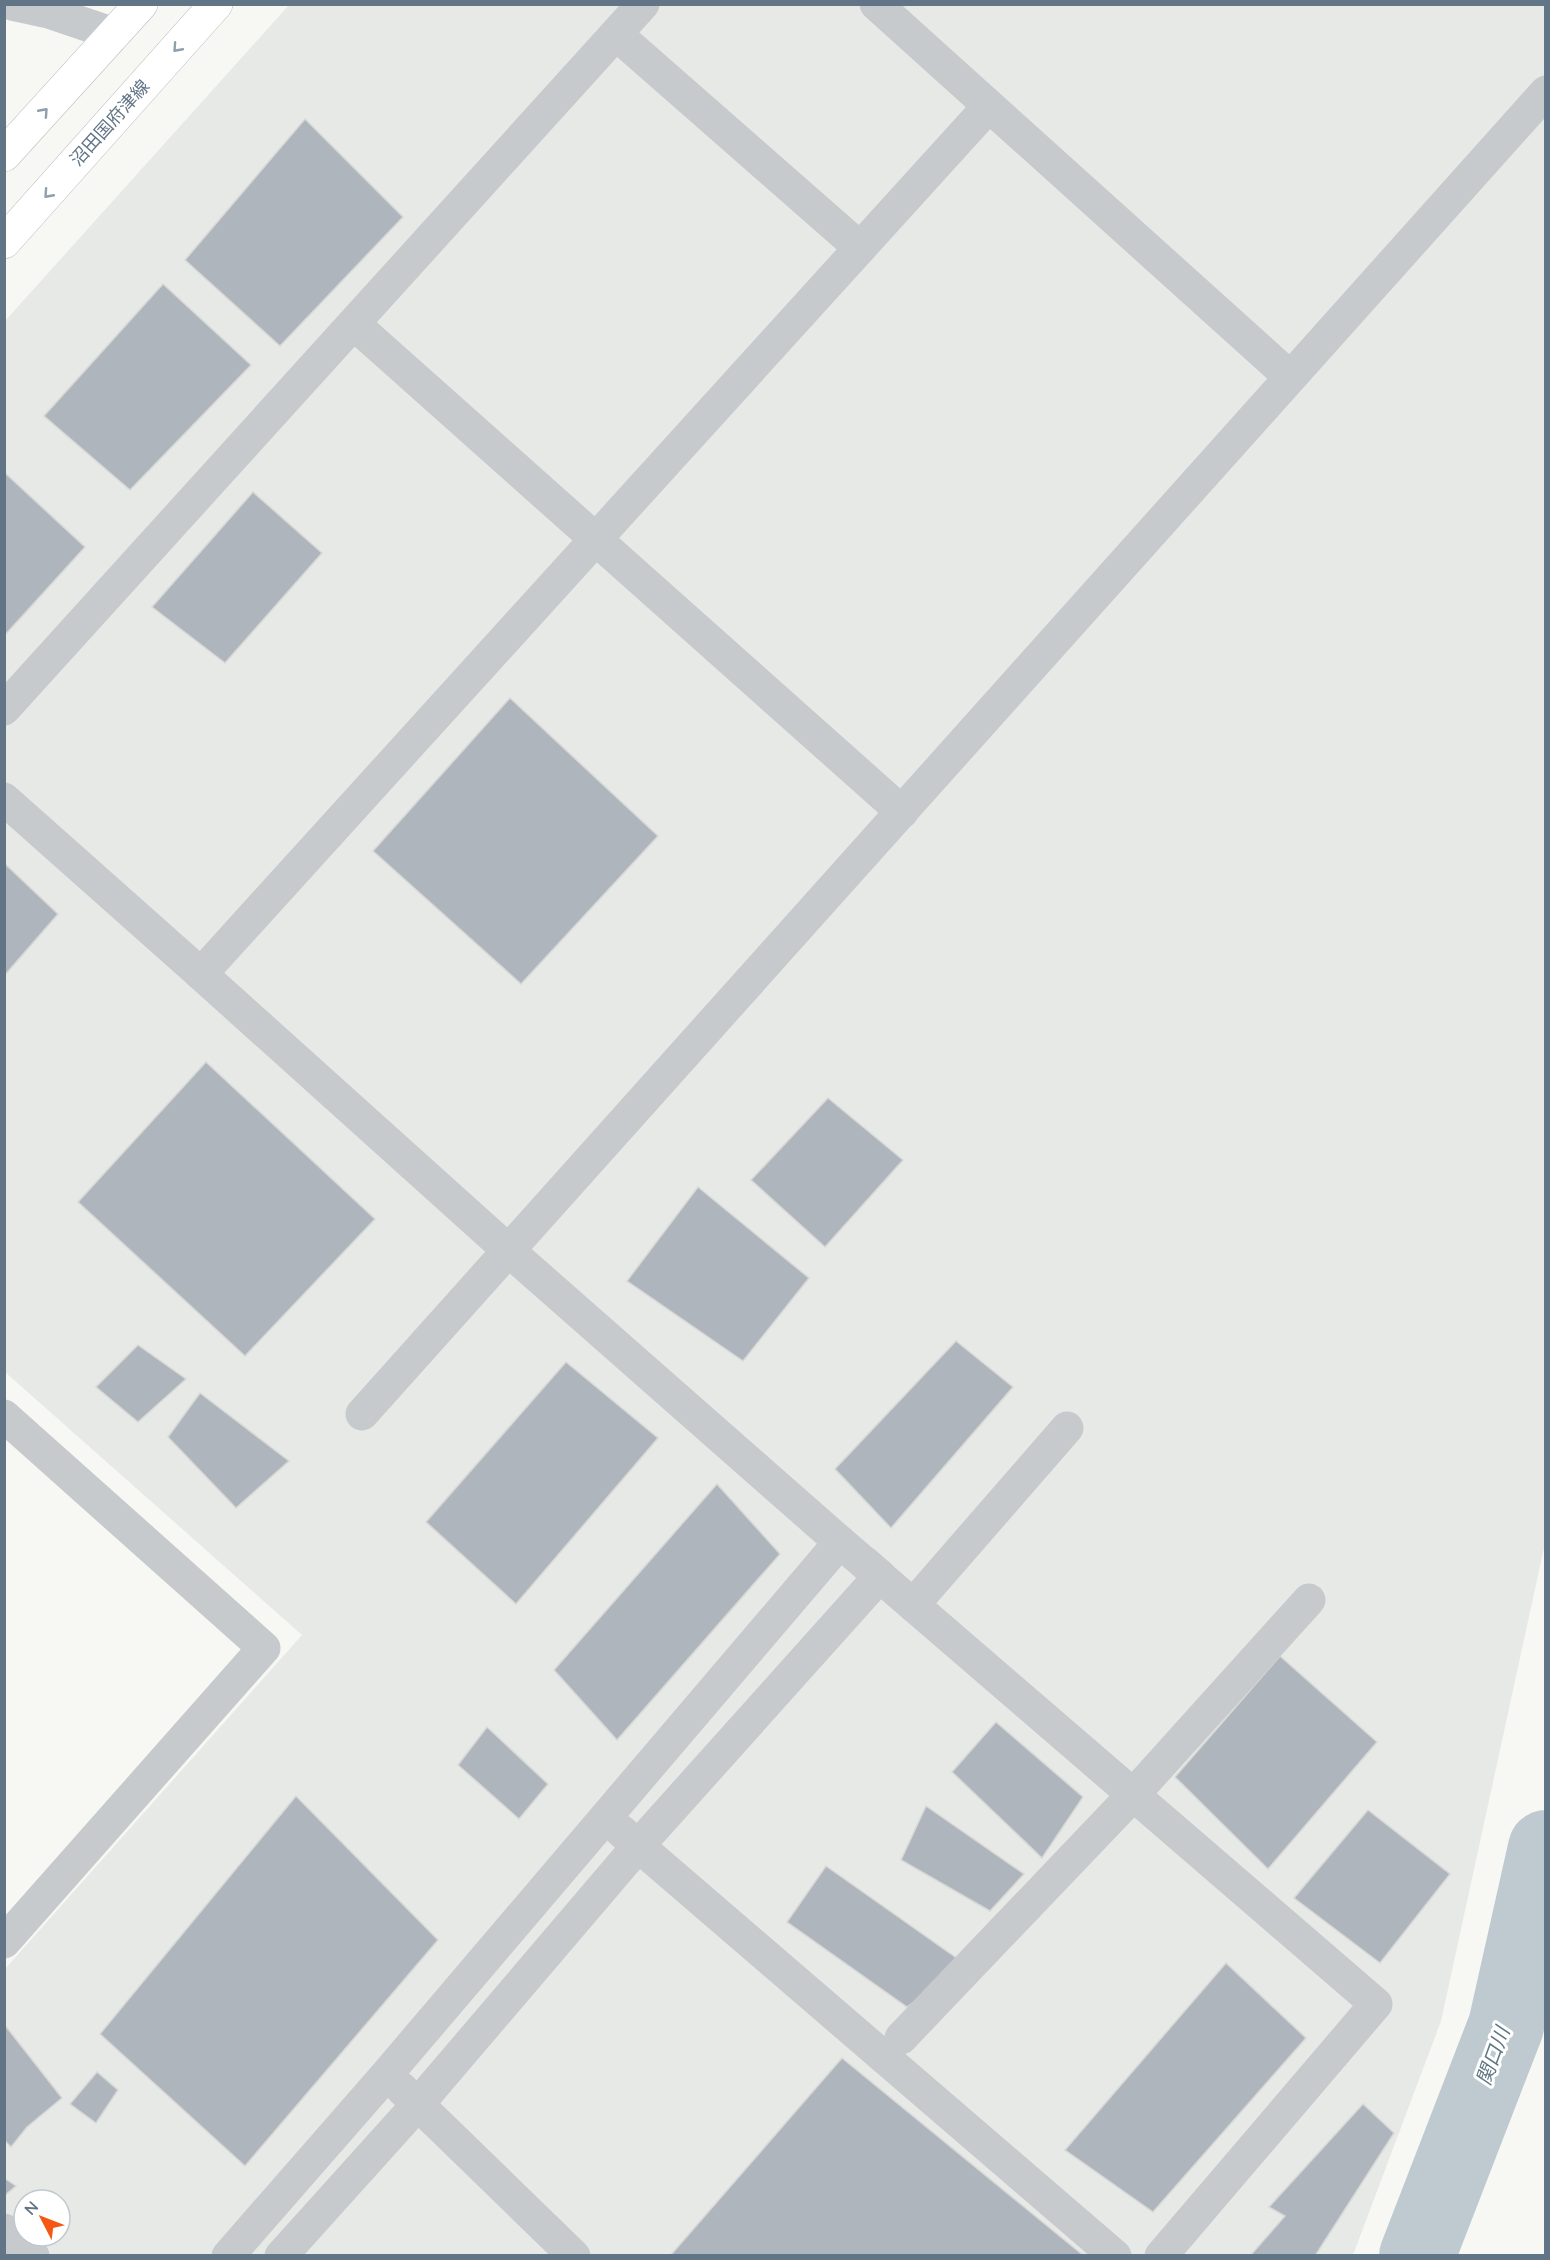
<svg xmlns="http://www.w3.org/2000/svg" width="1550" height="2260" font-family="Quicksand,'Noto Sans JP',sans-serif">
	<style>
		.built { fill: #e7e9e6; fill-rule: evenodd }
		.lines { fill: none; stroke-linecap: round; stroke-linejoin: round }
		.river { stroke: #becad0; stroke-width: 76 }
		.building { fill: #aeb5bc; stroke: #d8d8d6; stroke-width: 1.5 }
		.major-casing { stroke: #b9bdc1; stroke-width: 34 }
		.minor { stroke: #c6cacd; stroke-width: 33 }
		.major { stroke: #fff; stroke-width: 33 }
		.oneway { stroke: #919eab }
		.labels { text-anchor: middle; stroke-width: 6; stroke-linejoin: round; paint-order: stroke }
		.street-label { font-size: 18px; fill: #627587; stroke: #fff }
		.water-label { font-size: 20px; font-style: italic; fill: #5e7783; stroke: #fff }
	</style>
	<rect width="100%" height="100%" fill="#f7f7f3"/>
	<!-- built -->
	<path class="built" d="M289,5H1545V1543L1441,2021L1353,2255H5V1969L302,1635L5,1372V321ZM24,2200H60V2236H24Z"/>
	<g class="lines">
		<!-- river -->
		<path class="river" d="M1417,2256L1506,2026L1546,1848"/>
	</g>
	<!-- building -->
	<g class="building">
		<path d="M305,119L403,217L280,346L185,260Z"/>
		<path d="M163,284L251,365L130,490L44,416Z"/>
		<path d="M4,472L85,547L4,636Z"/>
		<path d="M253,492L322,553L225,663L152,607Z"/>
		<path d="M510,698L658,836L521,984L373,851Z"/>
		<path d="M4,863L58,914L4,976Z"/>
		<path d="M206,1062L375,1219L245,1356L78,1202Z"/>
		<path d="M828,1098L903,1160L825,1247L751,1180Z"/>
		<path d="M698,1187L809,1278L743,1361L627,1281Z"/>
		<path d="M956,1341L1013,1387L891,1528L835,1469Z"/>
		<path d="M138,1345L186,1379L138,1422L96,1387Z"/>
		<path d="M566,1362L658,1438L516,1604L426,1522Z"/>
		<path d="M200,1393L289,1461L236,1508L168,1437Z"/>
		<path d="M717,1484L780,1554L617,1740L554,1670Z"/>
		<path d="M1280,1656L1377,1742L1268,1869L1175,1777Z"/>
		<path d="M996,1722L1083,1797L1042,1858L952,1772Z"/>
		<path d="M487,1727L548,1784L519,1819L458,1765Z"/>
		<path d="M296,1796L438,1940L245,2166L100,2034Z"/>
		<path d="M926,1806L1024,1874L990,1911L901,1860Z"/>
		<path d="M1368,1810L1450,1874L1380,1963L1294,1898Z"/>
		<path d="M826,1866L965,1964L907,2007L787,1922Z"/>
		<path d="M1226,1963L1306,2038L1153,2212L1065,2150Z"/>
		<path d="M4,2024L62,2098L27,2127L11,2147L4,2140Z"/>
		<path d="M842,2058L1084,2256H670Z"/>
		<path d="M97,2072L118,2090L96,2123L70,2104Z"/>
		<path d="M1363,2104L1394,2133L1315,2256H1250L1285,2216L1269,2207Z"/>
		<path d="M4,2178L16,2186L4,2196Z"/>
	</g>
	<g class="lines">
		<defs>
			<g id="major">
				<path d="M4,155L141,4"/>
				<path d="M4,242L216,4"/>
			</g>
		</defs>
		<!-- major casing -->
		<use href="#major" class="major-casing"/>
		<!-- minor -->
		<g class="minor">
			<path d="M12,4L49,12L114,34"/>
			<path d="M876,4L1290,377"/>
			<path d="M616,34L860,248"/>
			<path d="M354,324L902,812"/>
			<path d="M4,709L643,4"/>
			<path d="M4,799L201,974L989,106"/>
			<path d="M201,974L509,1251L840,1542L1376,2004L1161,2256"/>
			<path d="M362,1414L1546,92"/>
			<path d="M4,1416L264,1648L4,1942"/>
			<path d="M913,1605L1067,1428"/>
			<path d="M621,1831L1115,2256"/>
			<path d="M901,2038L1133,1795L1309,1600"/>
			<path d="M401,2088L574,2256"/>
			<path d="M4,2230L33,2256"/>
			<path d="M228,2256L387,2074L840,1542"/>
			<path d="M281,2256L418,2104L638,1846L880,1576L865,1563"/>
		</g>
		<!-- major -->
		<use href="#major" class="major"/>
	</g>
	<!-- one-way arrows -->
	<defs><path id="oneway-chevron" d="M-2-3.5L2.5 0L-2 3.5" fill="none" stroke-width="1.6" stroke-linecap="round" stroke-linejoin="round" transform="scale(1.5)"/></defs>
	<g class="oneway">
		<use href="#oneway-chevron" transform="translate(177 48) rotate(132)"/>
		<use href="#oneway-chevron" transform="translate(44 112) rotate(-48)"/>
		<use href="#oneway-chevron" transform="translate(48 194) rotate(132)"/>
	</g>
	<g class="labels">
		<!-- street labels -->
		<g class="street-label">
			<text transform="translate(110 123) rotate(-48)" y="6">沼田国府津線</text>
		</g>
		<!-- water labels -->
		<g class="water-label">
			<text transform="translate(1493 2056) rotate(-70)" y="7">関口川</text>
		</g>
	</g>
	<!-- border -->
	<rect width="1550" height="2260" fill="none" stroke="#627587" stroke-width="12"/>
	<!-- north arrow -->
	<g transform="translate(42 2218) rotate(312)"><circle r="28" fill="#ffffff" stroke="#c0c8cf" stroke-width="1.5"/>
	<path d="M0-4.5L10 22L0 15L-10 22Z" fill="#f55715"/>
	<text y="-9" font-size="16" font-weight="bold" text-anchor="middle" fill="#627587">N</text>
	</g>
</svg>
